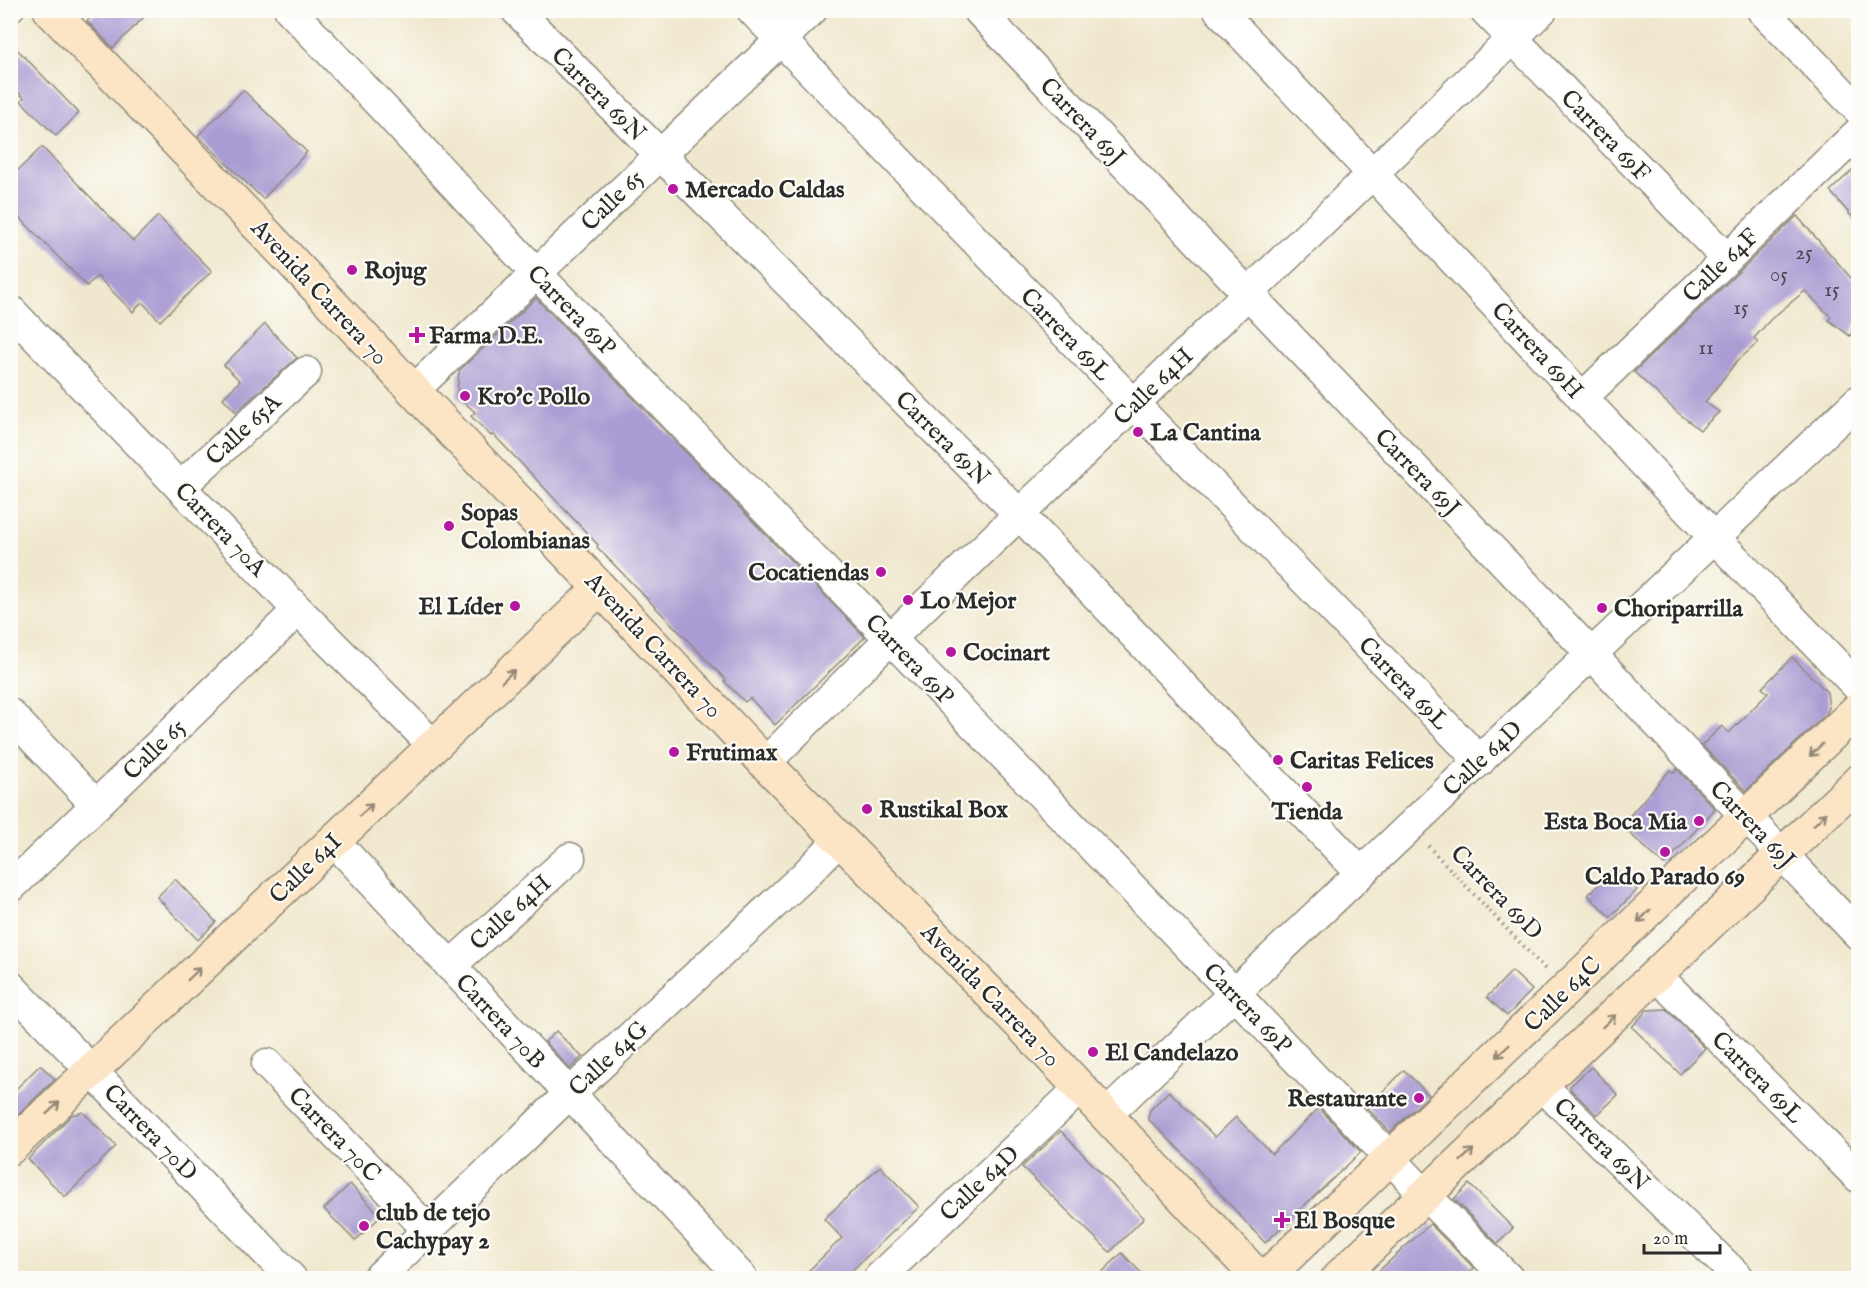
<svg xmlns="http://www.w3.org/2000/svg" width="1869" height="1289" font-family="'IM FELL English',serif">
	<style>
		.building { fill: #ab9dd3 }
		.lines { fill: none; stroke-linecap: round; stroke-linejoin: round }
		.lane-casing { stroke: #8e8a7c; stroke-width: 18 }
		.street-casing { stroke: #8e8a7c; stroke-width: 33 }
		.secondary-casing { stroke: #8e8a7c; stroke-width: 36 }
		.path { stroke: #8e8a7c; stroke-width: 4; stroke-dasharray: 1.5 4.5; stroke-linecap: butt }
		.lane { stroke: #fff; stroke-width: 15 }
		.street { stroke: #fff; stroke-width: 30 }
		.secondary { stroke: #fce5c4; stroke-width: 33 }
		.oneway { stroke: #948878 }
		.poi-dot { fill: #b5179e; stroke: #fdfcf7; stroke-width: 2 }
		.labels { text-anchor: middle; stroke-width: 4.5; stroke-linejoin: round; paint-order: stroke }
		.number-label { font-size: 21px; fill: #4b4855 }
		.street-label { font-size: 24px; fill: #2b2b2b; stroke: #fdfcf7 }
		.poi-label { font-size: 24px; font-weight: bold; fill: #2b2b2b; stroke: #fdfcf7; text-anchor: start }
	</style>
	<rect width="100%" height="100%" fill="#fdfcf7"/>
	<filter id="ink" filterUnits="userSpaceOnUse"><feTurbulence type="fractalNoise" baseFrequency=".0167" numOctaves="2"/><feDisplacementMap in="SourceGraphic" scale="12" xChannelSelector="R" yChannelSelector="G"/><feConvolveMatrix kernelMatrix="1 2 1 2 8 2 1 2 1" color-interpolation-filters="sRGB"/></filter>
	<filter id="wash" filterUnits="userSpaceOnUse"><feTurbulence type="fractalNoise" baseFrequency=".008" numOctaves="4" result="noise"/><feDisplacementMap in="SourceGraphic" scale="24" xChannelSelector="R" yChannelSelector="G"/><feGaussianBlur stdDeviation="1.35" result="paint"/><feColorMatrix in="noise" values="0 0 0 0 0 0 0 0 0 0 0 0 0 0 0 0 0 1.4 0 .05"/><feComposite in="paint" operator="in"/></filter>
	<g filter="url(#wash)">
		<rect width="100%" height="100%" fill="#f0e8ce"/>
		<g id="blocks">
			<!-- building -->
			<g class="building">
				<path d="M98,10H151L113,48L87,21Z"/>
				<path d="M10,42L79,113L56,136L21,101L24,98L10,83Z"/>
				<path d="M243,90L307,152L263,199L198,136Z"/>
				<path d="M42,147L133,241L158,216L212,271L160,321L142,302L133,312L97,276L87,286L10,208V178Z"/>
				<path d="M1858,165V224L1830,191Z"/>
				<path d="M1797,216L1858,286V321L1850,336L1829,320L1831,317L1805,291L1771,319L1754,338L1758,343L1737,361L1705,402L1719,412L1700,430L1677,412L1634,372Z"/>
				<path d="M536,298L865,637L775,725L750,698L745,702L724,681L726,680L597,547L598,545L536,479L493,434L491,436L471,416L475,412L457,396L459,371Z"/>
				<path d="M265,324L297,358L236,412L223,398L240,381L224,365Z"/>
				<path d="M1792,657L1827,692L1829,708L1826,714L1746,791L1702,745L1722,726L1729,733L1768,693L1762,688Z"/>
				<path d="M1677,769L1715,809L1664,865L1625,829V821L1670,770L1674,773Z"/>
				<path d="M1615,869L1637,890L1610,917L1588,895Z"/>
				<path d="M175,879L216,922L198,940L157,897Z"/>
				<path d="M1512,971L1532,990L1507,1016L1487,997Z"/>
				<path d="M1666,1009L1705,1048L1680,1074L1632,1027L1647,1010Z"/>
				<path d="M556,1031L582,1057L570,1069L545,1042Z"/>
				<path d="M40,1065L55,1079L15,1118L10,1114V1095Z"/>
				<path d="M1591,1067L1618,1095L1597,1115L1571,1090L1570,1086Z"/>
				<path d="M1404,1070L1429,1095L1390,1132L1367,1108Z"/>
				<path d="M1169,1091L1215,1137L1236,1117L1272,1154L1319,1108L1361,1152L1265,1243L1179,1149L1148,1119L1150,1110Z"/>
				<path d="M83,1112L116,1146L65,1197L28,1159L72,1115Z"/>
				<path d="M1061,1131L1144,1218L1110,1252L1022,1167Z"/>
				<path d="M880,1166L919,1207L844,1278H801L842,1238L824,1219Z"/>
				<path d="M350,1184L381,1216L355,1241L324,1209Z"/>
				<path d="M1469,1184L1513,1228L1498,1244L1454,1199Z"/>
				<path d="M1430,1224L1474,1268L1464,1278H1371Z"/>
				<path d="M1122,1253L1146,1278H1096Z"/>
			</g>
		</g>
	</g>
	<g filter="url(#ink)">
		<use href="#blocks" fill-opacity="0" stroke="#8e8a7c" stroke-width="1.5"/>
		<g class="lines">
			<defs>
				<path id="lane" d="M10,17L17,10"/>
				<g id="street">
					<path d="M290,10L388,113L536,273L1234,993L1425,1195L1508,1278"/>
					<path d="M516,10L1019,514L1361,873"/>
					<path d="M752,10L1480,761"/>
					<path d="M978,10L1858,934"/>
					<path d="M1219,10L1667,488L1858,687"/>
					<path d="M1485,10L1727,259"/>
					<path d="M1762,10L1858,109"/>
					<path d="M10,310L298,610L434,746"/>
					<path d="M414,390L812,10"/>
					<path d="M1582,398L1858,133"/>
					<path d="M180,487L306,372"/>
					<path d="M10,714L96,805"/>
					<path d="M765,763L890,639L1542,10"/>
					<path d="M334,841L742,1278"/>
					<path d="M10,888L298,610"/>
					<path d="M450,966L570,858"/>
					<path d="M1657,976L1858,1177"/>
					<path d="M10,986L291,1278"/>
					<path d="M267,1064L428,1230"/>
					<path d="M1541,1085L1739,1278"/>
					<path d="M1106,1115L1858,401"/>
					<path d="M378,1278L569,1094L804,876L840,839"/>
					<path d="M879,1278L1080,1088"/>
				</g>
				<g id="secondary">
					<path d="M50,10L265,233L765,763L1022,1026L1259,1278"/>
					<path d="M10,1148L600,588"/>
					<path d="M1265,1278L1858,709"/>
					<path d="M1338,1278L1858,782"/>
				</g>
			</defs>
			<!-- lane casing -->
			<use href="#lane" class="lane-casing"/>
			<!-- street casing -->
			<use href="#street" class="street-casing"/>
			<!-- secondary casing -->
			<use href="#secondary" class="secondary-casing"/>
			<!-- path -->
			<path class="path" d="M1428,846L1545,969"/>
			<!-- lane -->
			<use href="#lane" class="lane"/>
			<!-- street -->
			<use href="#street" class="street"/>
			<!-- secondary -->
			<use href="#secondary" class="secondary"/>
		</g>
		<!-- one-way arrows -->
		<defs><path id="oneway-shaft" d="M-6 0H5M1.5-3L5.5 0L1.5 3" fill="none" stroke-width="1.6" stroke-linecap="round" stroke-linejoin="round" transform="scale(1.5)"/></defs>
		<g class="oneway">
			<use href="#oneway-shaft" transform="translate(508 676) rotate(-44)"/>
			<use href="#oneway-shaft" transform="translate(1816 750) rotate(136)"/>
			<use href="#oneway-shaft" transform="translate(366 810) rotate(-43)"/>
			<use href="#oneway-shaft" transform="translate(1820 819) rotate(-44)"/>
			<use href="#oneway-shaft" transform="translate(1644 916) rotate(136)"/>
			<use href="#oneway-shaft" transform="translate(194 974) rotate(-44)"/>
			<use href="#oneway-shaft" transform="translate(1609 1021) rotate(-43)"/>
			<use href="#oneway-shaft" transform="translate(1503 1051) rotate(136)"/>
			<use href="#oneway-shaft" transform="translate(53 1108) rotate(-43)"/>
			<use href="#oneway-shaft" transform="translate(1467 1155) rotate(-43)"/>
		</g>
	</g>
	<!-- markers -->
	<g class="poi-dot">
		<circle cx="673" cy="189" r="6"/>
		<circle cx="352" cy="270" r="6"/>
		<path d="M414 326h6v6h6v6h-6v6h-6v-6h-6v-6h6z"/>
		<circle cx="465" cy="396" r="6"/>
		<circle cx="1138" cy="432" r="6"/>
		<circle cx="449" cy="526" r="6"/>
		<circle cx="881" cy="572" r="6"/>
		<circle cx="908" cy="600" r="6"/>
		<circle cx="515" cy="606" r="6"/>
		<circle cx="1602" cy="608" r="6"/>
		<circle cx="951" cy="652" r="6"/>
		<circle cx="674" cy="752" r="6"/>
		<circle cx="1278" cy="760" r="6"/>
		<circle cx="1307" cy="787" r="6"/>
		<circle cx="867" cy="809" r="6"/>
		<circle cx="1699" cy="821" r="6"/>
		<circle cx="1665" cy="852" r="6"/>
		<circle cx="1093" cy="1052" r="6"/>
		<circle cx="1419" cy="1098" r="6"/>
		<path d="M1279 1211h6v6h6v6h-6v6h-6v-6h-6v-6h6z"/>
		<circle cx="364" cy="1226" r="6"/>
	</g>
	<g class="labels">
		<!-- number labels -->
		<g class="number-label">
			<text x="1804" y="259">25</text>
			<text x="1779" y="281">05</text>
			<text x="1832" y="296">15</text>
			<text x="1741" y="314">15</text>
			<text x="1706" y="354">11</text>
		</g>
		<!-- street labels -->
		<g class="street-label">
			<text transform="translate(599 94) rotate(45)" y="8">Carrera 69N</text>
			<text transform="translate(1083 121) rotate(46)" y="8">Carrera 69J</text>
			<text transform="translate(1606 135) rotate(46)" y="8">Carrera 69F</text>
			<text transform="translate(612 200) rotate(-44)" y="8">Calle 65</text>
			<text transform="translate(1720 265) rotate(-44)" y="8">Calle 64F</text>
			<text transform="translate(320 292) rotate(47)" y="8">Avenida Carrera 70</text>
			<text transform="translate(572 310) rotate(46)" y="8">Carrera 69P</text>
			<text transform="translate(1066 334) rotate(46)" y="8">Carrera 69L</text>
			<text transform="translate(1538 350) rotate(47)" y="8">Carrera 69H</text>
			<text transform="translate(1153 386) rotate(-44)" y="8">Calle 64H</text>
			<text transform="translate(243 429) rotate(-43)" y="8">Calle 65A</text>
			<text transform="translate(943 438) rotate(45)" y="8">Carrera 69N</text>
			<text transform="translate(1418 472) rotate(46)" y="8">Carrera 69J</text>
			<text transform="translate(221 529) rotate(46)" y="8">Carrera 70A</text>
			<text transform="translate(654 645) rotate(47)" y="8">Avenida Carrera 70</text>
			<text transform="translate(910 659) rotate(46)" y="8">Carrera 69P</text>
			<text transform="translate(1404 683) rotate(46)" y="8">Carrera 69L</text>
			<text transform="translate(154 749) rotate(-44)" y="8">Calle 65</text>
			<text transform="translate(1482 758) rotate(-43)" y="8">Calle 64D</text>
			<text transform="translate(1753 824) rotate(46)" y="8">Carrera 69J</text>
			<text transform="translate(305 868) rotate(-44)" y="8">Calle 64I</text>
			<text transform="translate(1497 892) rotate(46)" y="8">Carrera 69D</text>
			<text transform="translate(510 912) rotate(-42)" y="8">Calle 64H</text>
			<text transform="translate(1562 994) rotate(-44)" y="8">Calle 64C</text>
			<text transform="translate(991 995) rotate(46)" y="8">Avenida Carrera 70</text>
			<text transform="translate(1248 1008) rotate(46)" y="8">Carrera 69P</text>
			<text transform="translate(501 1021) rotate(47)" y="8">Carrera 70B</text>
			<text transform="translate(608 1058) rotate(-43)" y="8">Calle 64G</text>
			<text transform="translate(1758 1077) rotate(45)" y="8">Carrera 69L</text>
			<text transform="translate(151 1132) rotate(46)" y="8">Carrera 70D</text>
			<text transform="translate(335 1134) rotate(46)" y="8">Carrera 70C</text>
			<text transform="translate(1602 1144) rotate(44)" y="8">Carrera 69N</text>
			<text transform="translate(979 1183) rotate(-43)" y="8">Calle 64D</text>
		</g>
		<!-- poi labels -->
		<g class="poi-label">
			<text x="685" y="197">Mercado Caldas</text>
			<text x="364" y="278">Rojug</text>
			<text x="429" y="343">Farma D.E.</text>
			<text x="477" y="404">Kro'c Pollo</text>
			<text x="1150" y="440">La Cantina</text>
			<text x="461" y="520">Sopas<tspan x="461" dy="28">Colombianas</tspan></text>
			<text x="869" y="580" text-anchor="end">Cocatiendas</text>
			<text x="920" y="608">Lo Mejor</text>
			<text x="503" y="614" text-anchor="end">El Líder</text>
			<text x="1614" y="616">Choriparrilla</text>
			<text x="963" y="660">Cocinart</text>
			<text x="686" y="760">Frutimax</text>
			<text x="1290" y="768">Caritas Felices</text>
			<text x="879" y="817">Rustikal Box</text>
			<text x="1307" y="819" text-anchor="middle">Tienda</text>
			<text x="1687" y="829" text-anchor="end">Esta Boca Mia</text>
			<text x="1665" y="884" text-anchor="middle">Caldo Parado 69</text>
			<text x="1105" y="1060">El Candelazo</text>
			<text x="1407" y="1106" text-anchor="end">Restaurante</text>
			<text x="376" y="1220">club de tejo<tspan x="376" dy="28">Cachypay 2</tspan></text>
			<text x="1294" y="1228">El Bosque</text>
		</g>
	</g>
	<!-- margin -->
	<rect width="1869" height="1289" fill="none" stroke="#fdfcf7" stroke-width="36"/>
	<!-- scale -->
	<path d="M1644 1244v9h76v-9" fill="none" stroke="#2b2b2b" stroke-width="3"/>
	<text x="1653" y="1244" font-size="18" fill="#2b2b2b" stroke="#fdfcf7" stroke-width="4.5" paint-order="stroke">20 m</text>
</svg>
